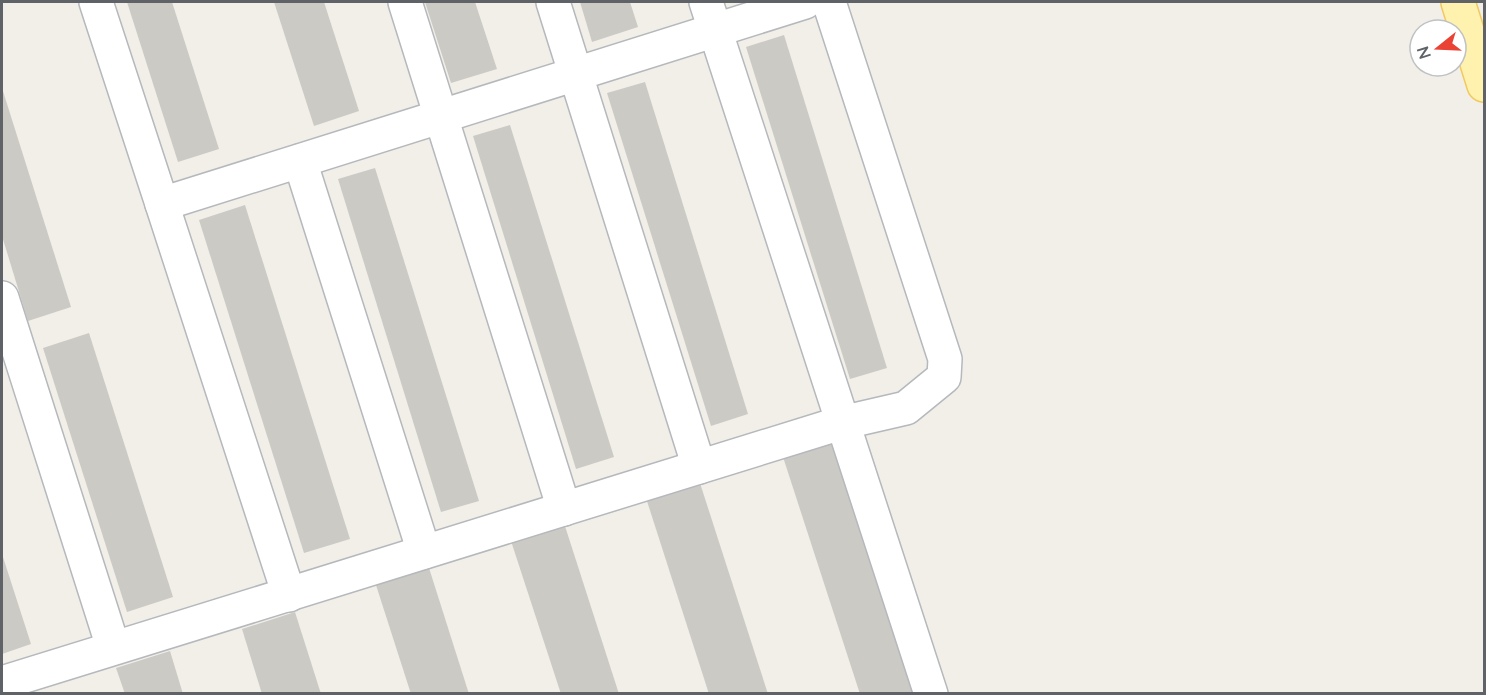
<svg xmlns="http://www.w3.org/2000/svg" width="1486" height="695" font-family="Lato,sans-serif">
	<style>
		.building { fill: #cccac5 }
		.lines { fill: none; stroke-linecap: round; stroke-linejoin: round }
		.minor-casing { stroke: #b5b8bc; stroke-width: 36 }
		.major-casing { stroke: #f2c960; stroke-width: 36 }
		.minor { stroke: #fff; stroke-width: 33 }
		.major { stroke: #fff2af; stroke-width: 33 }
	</style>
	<rect width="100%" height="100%" fill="#f1efe8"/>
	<!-- building -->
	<g class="building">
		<path d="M127,2H172L219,149L178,162Z"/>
		<path d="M274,2H324L359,111L314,126Z"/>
		<path d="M425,2H475L497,69L451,83Z"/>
		<path d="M580,2H630L638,27L592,42Z"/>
		<path d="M784,35L887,368L850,379L746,47Z"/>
		<path d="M645,82L748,414L711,426L607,93Z"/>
		<path d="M2,88L71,307L28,321L2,236Z"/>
		<path d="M510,125L614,457L576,469L473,136Z"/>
		<path d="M375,168L479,501L441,512L338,179Z"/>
		<path d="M245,205L350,539L304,553L199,220Z"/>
		<path d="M89,333L173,597L127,612L43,348Z"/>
		<path d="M837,440L919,694H860L783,457Z"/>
		<path d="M699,480L768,694H709L646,498Z"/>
		<path d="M564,523L619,694H561L511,541Z"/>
		<path d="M2,554L31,644L2,654Z"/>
		<path d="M429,568L469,694H411L376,585Z"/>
		<path d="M295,612L321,694H262L242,629Z"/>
		<path d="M170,651L183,694H125L116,668Z"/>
	</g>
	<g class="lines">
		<defs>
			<g id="minor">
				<path d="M96,2L162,204L805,2"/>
				<path d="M405,2L564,509"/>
				<path d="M553,2L699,467"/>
				<path d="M706,2L931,694"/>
				<path d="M300,161L424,552"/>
				<path d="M162,204L289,595"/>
				<path d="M2,298L113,647"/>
				<path d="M2,683L841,423L906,408L944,377L945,359L829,2"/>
			</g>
			<path id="major" d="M1458,2L1484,85"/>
		</defs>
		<!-- minor casing -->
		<use href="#minor" class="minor-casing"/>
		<!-- major casing -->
		<use href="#major" class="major-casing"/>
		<!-- minor -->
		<use href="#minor" class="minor"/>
		<!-- major -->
		<use href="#major" class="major"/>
	</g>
	<!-- border -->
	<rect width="1486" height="695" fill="none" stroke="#5f6368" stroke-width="6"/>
	<!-- north arrow -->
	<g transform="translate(1438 48) rotate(252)"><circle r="28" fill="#ffffff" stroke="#bfc1c3" stroke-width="1.5"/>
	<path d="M0-4.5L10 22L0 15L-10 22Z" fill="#ea4335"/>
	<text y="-9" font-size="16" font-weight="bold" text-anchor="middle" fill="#5f6368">N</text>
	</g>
</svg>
